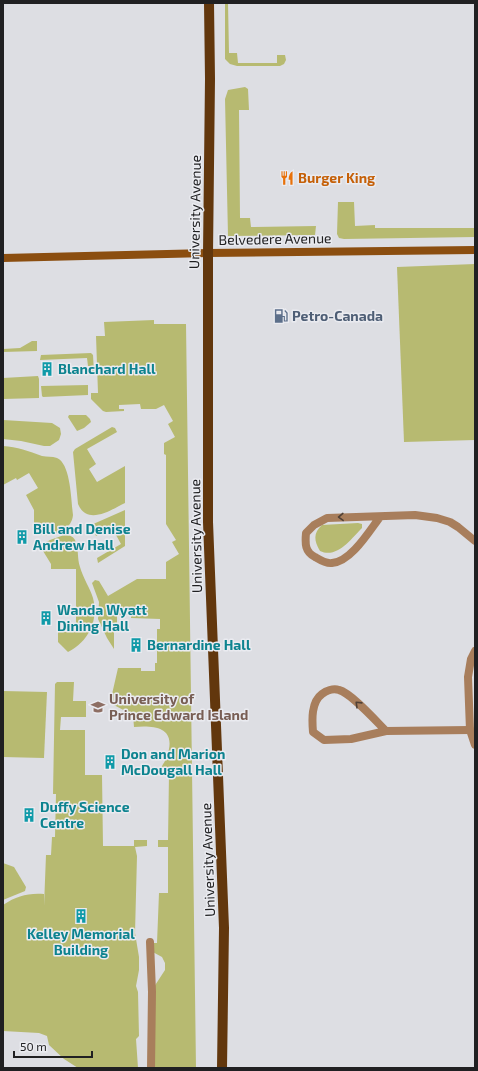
<svg xmlns="http://www.w3.org/2000/svg" width="478" height="1071" font-family="'Exo 2',sans-serif">
	<style>
		.green { fill: #b7ba71 }
		.lines { fill: none; stroke-linecap: round; stroke-linejoin: round }
		.minor { stroke: #a87e5c; stroke-width: 8 }
		.secondary { stroke: #8b4e10; stroke-width: 8 }
		.primary { stroke: #62370d; stroke-width: 10 }
		.oneway { stroke: #504136 }
		.labels { text-anchor: middle; stroke-width: 3; stroke-linejoin: round; paint-order: stroke }
		.food-label { font-size: 14px; font-weight: bold; fill: #c56008; stroke: #eaebf0; text-anchor: start }
		.street-label { font-size: 14px; fill: #202022; stroke: #eaebf0 }
		.service-label { font-size: 14px; font-weight: bold; fill: #4e5e75; stroke: #eaebf0; text-anchor: start }
		.culture-label { font-size: 14px; font-weight: bold; fill: #0d838f; stroke: #eaebf0; text-anchor: start }
		.education-label { font-size: 14px; font-weight: bold; fill: #785e54; stroke: #eaebf0; text-anchor: start }
	</style>
	<rect width="100%" height="100%" fill="#dddee3"/>
	<!-- green -->
	<g class="green">
		<path d="M225,3H228L229,53H237L238,63H277V55H285L286,60L284,64L280,66H237L230,64L225,59Z"/>
		<path d="M245,87L248,89L249,110H239L240,218H250L251,227L316,226L315,235L228,236L225,99L228,90Z"/>
		<path d="M338,202H354L355,226L375,225V228H475V237L344,239L339,238L337,234Z"/>
		<path d="M475,264V440L404,442L397,267Z"/>
		<path d="M154,320V324H186L196,1068H154L152,990L165,970V963L162,957L149,950L150,943H157L159,893H168V847H158V840H168L169,774H159C160,767 165,763 167,756C177,728 156,725 134,727L133,715L110,703L118,668H141V671H155V663H157V629H160V619L131,618V615H117V623H114V649L107,638L98,619L99,602L92,583L95,580L99,581L108,596L137,579H166V562L179,554L172,542L176,540L166,524V455L164,454V443L175,437L168,424L173,421L164,405L156,409H141L140,404L119,405V409H124V411L106,412L103,411L91,399V393H98L96,336H105L104,322Z"/>
		<path d="M32,341H37V351L3,352V349L20,348Z"/>
		<path d="M91,353L93,355L94,373H91V366H88L87,358L40,360L41,355Z"/>
		<path d="M38,376L39,379V398L3,399V378Z"/>
		<path d="M88,385V395L43,397L42,396L41,386Z"/>
		<path d="M69,415H86L90,419L91,422L84,428L77,431L68,417Z"/>
		<path d="M3,420L52,423L60,428L61,434L59,440L50,446H44L21,441L3,439Z"/>
		<path d="M112,427L115,428L117,432L87,449L96,464L89,469L97,482L125,466V503C111,510 87,526 78,504L73,452L75,449Z"/>
		<path d="M3,446C17,447 29,451 42,456C47,457 52,456 57,458C71,464 71,501 73,515C72,528 59,534 47,535C43,536 39,534 34,534V510L26,495L38,488L29,473L17,480L16,478L3,485Z"/>
		<path d="M125,510V529L114,532L111,528L96,536L91,525Z"/>
		<path d="M358,523L362,524V528C351,539 337,559 320,551C314,541 313,533 322,525Z"/>
		<path d="M122,532H125V546L98,563L97,558L121,544L116,535Z"/>
		<path d="M64,535C69,535 73,536 75,540C79,548 77,559 80,567C83,578 90,588 93,598C99,621 88,642 68,652L58,642V632H76V569H51V564L40,546L50,540Z"/>
		<path d="M57,682H74L73,701H86V717H61L60,730H85V775H102L103,846H134V840H147V846L135,847L137,856L135,933L139,957V970L136,986L138,992L139,1036L136,1039L138,1068H78L64,1059L49,1045L47,1036L39,1033L3,1031V905C17,896 27,893 44,894V906L46,855H51L52,837H55L56,794H53L55,684Z"/>
		<path d="M3,691L47,692L44,758L3,757Z"/>
		<path d="M3,863L14,867L26,887L25,891L3,900Z"/>
	</g>
	<g class="lines">
		<!-- minor -->
		<g class="minor">
			<path d="M380,517C370,530 351,562 332,563C326,564 320,560 315,557C305,552 305,544 306,533L314,525L327,518L415,515L437,518L450,522L458,527L475,541"/>
			<path d="M475,651L471,659L468,677L470,730L475,745"/>
			<path d="M386,731C376,721 351,693 339,690C333,688 326,691 322,694C311,702 312,720 313,732L324,740L351,739L386,731L470,730"/>
			<path d="M150,942L152,992L151,1068"/>
		</g>
		<!-- secondary -->
		<path class="secondary" d="M3,258L208,253L475,250"/>
		<!-- primary -->
		<path class="primary" d="M209,3L210,79L208,253V522L224,928L222,1068"/>
	</g>
	<!-- one-way arrows -->
	<defs><path id="oneway-chevron" d="M-2-3.5L2.5 0L-2 3.5" fill="none" stroke-width="1.6" stroke-linecap="round" stroke-linejoin="round"/></defs>
	<g class="oneway">
		<use href="#oneway-chevron" transform="translate(341 517) rotate(178)"/>
		<use href="#oneway-chevron" transform="translate(358 704) rotate(-136)"/>
	</g>
	<!-- icons -->
	<defs>
		<symbol id="restaurant-bare" viewBox="-9 -9 18 18"><path d="M-5-6h1v4h1v-4h1v4h1v-4h1v5L-1.5 .5V6h-2V.5L-5-1ZM5-6V6H3V1.5H1.5Q1.5-4 5-6Z" fill="#e8710a" stroke="#eaebf0" stroke-width="2.5" paint-order="stroke"/></symbol>
		<symbol id="fuel-bare" viewBox="-9 -9 18 18"><path d="M-5.5-6h7V0h2V4h1.3V-2.5L3-4.5l.8-.8L6-3V5H2.5V1h-1V6h-7ZM-4.2-4.7v3.2H.2V-4.7Z" fill="#5c6f8a" stroke="#eaebf0" stroke-width="2.5" paint-order="stroke"/></symbol>
		<symbol id="building-bare" viewBox="-9 -9 18 18"><path d="M-4-6H4V6H1V3H-1V6H-4ZM-2.5-4.3h1.7v1.8h-1.7ZM.8-4.3h1.7v1.8H.8ZM-2.5-1h1.7V.8h-1.7ZM.8-1h1.7V.8H.8Z" fill="#0f9aa8" stroke="#eaebf0" stroke-width="2.5" paint-order="stroke"/></symbol>
		<symbol id="university-bare" viewBox="-9 -9 18 18"><path d="M0-5L7-2L0 1L-7-2ZM-4 1L0 2.5L4 1V4Q0 6-4 4Z" fill="#8d6e63" stroke="#eaebf0" stroke-width="2.5" paint-order="stroke"/></symbol>
	</defs>
	<g fill-rule="evenodd">
		<use href="#restaurant-bare" x="277" y="168" width="20" height="20"/>
		<use href="#fuel-bare" x="271" y="306" width="20" height="20"/>
		<use href="#building-bare" x="37" y="359" width="20" height="20"/>
		<use href="#building-bare" x="12" y="527" width="20" height="20"/>
		<use href="#building-bare" x="36" y="608" width="20" height="20"/>
		<use href="#building-bare" x="126" y="635" width="20" height="20"/>
		<use href="#university-bare" x="88" y="697" width="20" height="20"/>
		<use href="#building-bare" x="100" y="752" width="20" height="20"/>
		<use href="#building-bare" x="19" y="805" width="20" height="20"/>
		<use href="#building-bare" x="71" y="906" width="20" height="20"/>
	</g>
	<g class="labels">
		<!-- food labels -->
		<g class="food-label">
			<text x="298" y="183">Burger King</text>
		</g>
		<!-- street labels -->
		<g class="street-label">
			<text transform="translate(195 212) rotate(-89)" y="5">University Avenue</text>
			<text transform="translate(275 239) rotate(-1)" y="5">Belvedere Avenue</text>
			<text transform="translate(196 536) rotate(-91)" y="5">University Avenue</text>
			<text transform="translate(208 860) rotate(-92)" y="5">University Avenue</text>
		</g>
		<!-- service labels -->
		<g class="service-label">
			<text x="292" y="321">Petro-Canada</text>
		</g>
		<!-- culture labels -->
		<g class="culture-label">
			<text x="58" y="374">Blanchard Hall</text>
			<text x="33" y="534">Bill and Denise<tspan x="33" dy="16">Andrew Hall</tspan></text>
			<text x="57" y="615">Wanda Wyatt<tspan x="57" dy="16">Dining Hall</tspan></text>
			<text x="147" y="650">Bernardine Hall</text>
			<text x="121" y="759">Don and Marion<tspan x="121" dy="16">McDougall Hall</tspan></text>
			<text x="40" y="812">Duffy Science<tspan x="40" dy="16">Centre</tspan></text>
			<text x="81" y="939" text-anchor="middle">Kelley Memorial<tspan x="81" dy="16">Building</tspan></text>
		</g>
		<!-- education labels -->
		<g class="education-label">
			<text x="109" y="704">University of<tspan x="109" dy="16">Prince Edward Island</tspan></text>
		</g>
	</g>
	<!-- border -->
	<rect width="478" height="1071" fill="none" stroke="#202022" stroke-width="8"/>
	<!-- scale -->
	<path d="M14 1051v6h78v-6" fill="none" stroke="#202022" stroke-width="2"/>
	<text x="20" y="1051" font-size="12" fill="#202022" stroke="#eaebf0" stroke-width="3" paint-order="stroke">50 m</text>
</svg>
